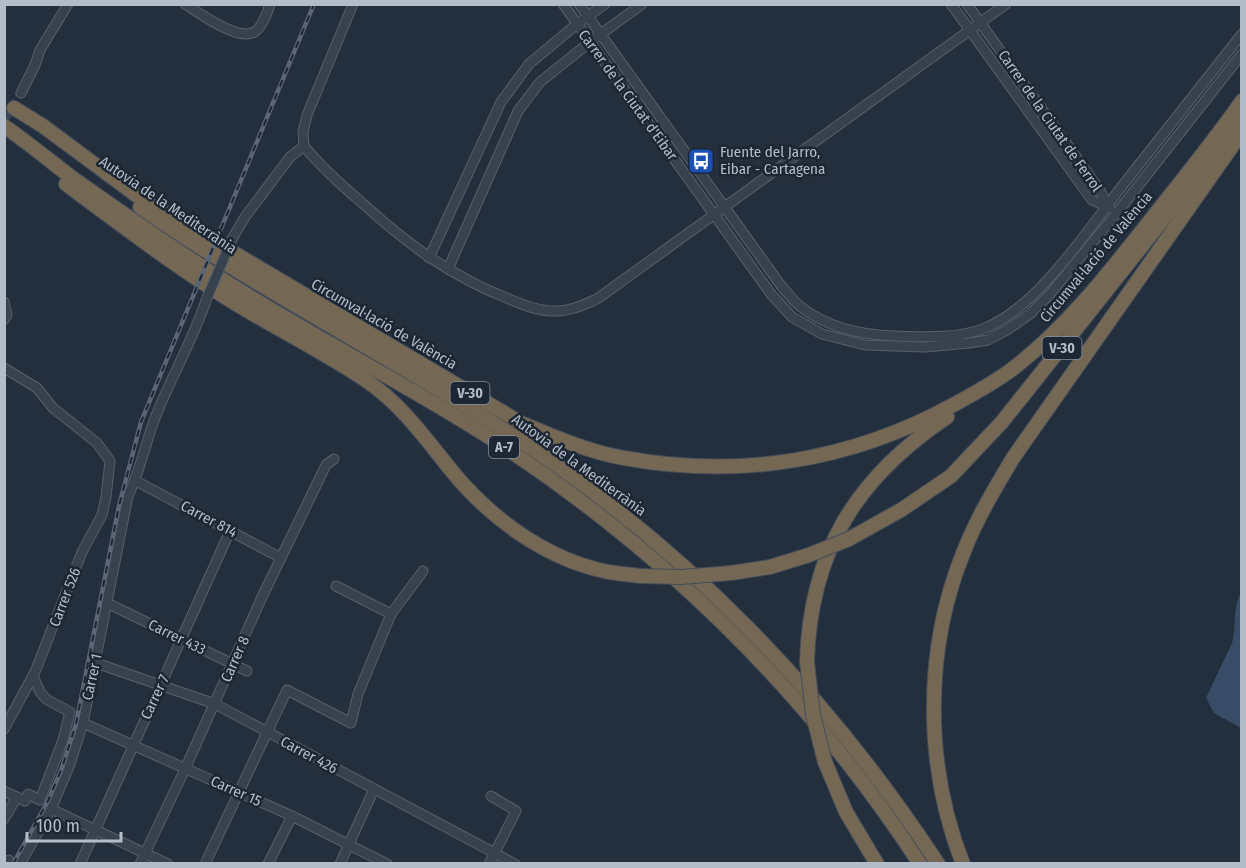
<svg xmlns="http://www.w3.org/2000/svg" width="1246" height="868" font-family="'Fira Sans Condensed',sans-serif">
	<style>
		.water { fill: #394c67 }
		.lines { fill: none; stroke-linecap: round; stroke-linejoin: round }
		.minor-tunnel { stroke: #3a4453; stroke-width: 9; stroke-dasharray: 9 4.5; stroke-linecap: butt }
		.minor-casing { stroke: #565f6c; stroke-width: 11 }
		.highway-casing { stroke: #434c59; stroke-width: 16 }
		.minor { stroke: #38414e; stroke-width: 9 }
		.highway { stroke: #746855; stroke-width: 14 }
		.rail-casing { stroke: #5a6575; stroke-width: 4.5 }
		.rail { stroke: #1d2633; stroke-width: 2; stroke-dasharray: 7; stroke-linecap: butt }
		.minor-bridge-casing { stroke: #565f6c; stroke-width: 11; stroke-linecap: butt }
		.highway-bridge-casing { stroke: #434c59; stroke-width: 16; stroke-linecap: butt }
		.minor-bridge { stroke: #38414e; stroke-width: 9 }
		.highway-bridge { stroke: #746855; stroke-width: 14 }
		.labels { text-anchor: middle; stroke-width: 5; stroke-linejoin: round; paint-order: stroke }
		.shield { fill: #1d2633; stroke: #878f9c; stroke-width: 1.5 }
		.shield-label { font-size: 14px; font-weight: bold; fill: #b4bcc9 }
		.street-label { font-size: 15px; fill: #b4bcc9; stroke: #1d2633 }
		.poi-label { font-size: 15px; fill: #b4bcc9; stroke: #1d2633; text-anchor: start }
	</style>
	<rect width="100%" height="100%" fill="#242f3e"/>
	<!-- water -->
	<path class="water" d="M1241,593V728L1214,713L1206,698L1232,643C1237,627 1232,608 1241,593Z"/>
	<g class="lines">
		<!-- minor-tunnel -->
		<path class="minor-tunnel" d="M4,120L21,93"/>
		<defs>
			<g id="minor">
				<path d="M185,4C200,13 242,45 257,30C264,23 267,13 270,4"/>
				<path d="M563,4L771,294L792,317L822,334L865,345L925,347L969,343L988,340L1007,330L1030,314L1050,294L1116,214L1242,54"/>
				<path d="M579,4L782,287C788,293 794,302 801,307C828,328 861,335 895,336C924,337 958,339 985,328C1037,308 1089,228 1123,185C1163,135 1202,84 1242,34"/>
				<path d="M951,4L1092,200L1110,208"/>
				<path d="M967,4L1101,192L1107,205"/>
				<path d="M21,93L35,65L40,50L68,4"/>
				<path d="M304,146C321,167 340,184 360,201C406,243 450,276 509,299C523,305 538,311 553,311C569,312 583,305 597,299L1006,4"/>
				<path d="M304,146L303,132L307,115L353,4"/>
				<path d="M232,239L245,217L290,157L304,146"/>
				<path d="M429,258L501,102L529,64L577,24L605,4"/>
				<path d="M448,269L518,111L540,82L590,42L642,4"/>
				<path d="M4,302L7,315L4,320"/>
				<path d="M4,368L37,388L53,408L97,443L110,461L106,497L102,515L82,552L35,672L4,729"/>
				<path d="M136,481L281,558"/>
				<path d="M336,586L391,614"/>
				<path d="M107,603L247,671"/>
				<path d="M96,663L215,704L515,864"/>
				<path d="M83,723L292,816L387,864"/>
				<path d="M4,791L25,801L28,794L40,800L63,740L70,712L46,699L40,692L33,676"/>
				<path d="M51,809L168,864"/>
				<path d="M4,819L17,797"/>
				<path d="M8,864L9,860"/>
				<path d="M20,864L51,809L70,764L83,723L128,496C141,469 146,440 157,413C173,374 194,337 207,298"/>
				<path d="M80,864L230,531"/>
				<path d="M140,864L185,769L262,597L326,465L334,459"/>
				<path d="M205,864L287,690L351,723L358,694L391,614L423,571"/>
				<path d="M268,864L292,816"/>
				<path d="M340,864L374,789"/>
				<path d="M489,864L516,811L491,796"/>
			</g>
			<g id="highway">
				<path d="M14,108L43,126L136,195L521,423C554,437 589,452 624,458C739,479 851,461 953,405C975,393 996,382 1015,367C1069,325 1111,270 1153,217C1183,179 1214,141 1242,101"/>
				<path d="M4,126C27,142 49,160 71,177C126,216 182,255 239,290C327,345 420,391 506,448C671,558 812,698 920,864"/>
				<path d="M66,184C121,225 175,266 233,302C277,329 324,352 367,381C401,404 425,438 451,470C489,517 544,558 604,571C616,574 628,574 640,576"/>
				<path d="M140,207C260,291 390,356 512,435C683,546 826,693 938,864"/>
				<path d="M849,539L901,510L951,476L1002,422L1242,120"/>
				<path d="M731,573L770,567L809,555"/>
				<path d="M807,662C810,552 856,478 947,417"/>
				<path d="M825,762L846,812L877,864"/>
				<path d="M963,864C924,765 924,649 964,551C977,518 995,488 1013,458L1242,132"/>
			</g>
		</defs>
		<!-- minor casing -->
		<use href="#minor" class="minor-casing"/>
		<!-- highway casing -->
		<use href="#highway" class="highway-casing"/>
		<!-- minor -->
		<use href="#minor" class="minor"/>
		<!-- highway -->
		<use href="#highway" class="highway"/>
		<defs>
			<path id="rail" d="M13,864L48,801L62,768L76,724L119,506L141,422L314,4"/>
		</defs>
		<!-- rail casing -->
		<use href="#rail" class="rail-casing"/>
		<!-- rail -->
		<use href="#rail" class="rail"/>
		<defs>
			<path id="minor-bridge" d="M207,298L232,239"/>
			<g id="highway-bridge">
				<path d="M809,555L849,539"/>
				<path d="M640,576L681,577L731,573"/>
				<path d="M807,662L813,715L825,762"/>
			</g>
		</defs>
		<!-- minor-bridge casing -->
		<use href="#minor-bridge" class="minor-bridge-casing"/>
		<!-- highway-bridge casing -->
		<use href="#highway-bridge" class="highway-bridge-casing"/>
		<!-- minor-bridge -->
		<use href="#minor-bridge" class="minor-bridge"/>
		<!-- highway-bridge -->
		<use href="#highway-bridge" class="highway-bridge"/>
	</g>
	<!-- icons -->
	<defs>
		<symbol id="bus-square" viewBox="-11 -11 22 22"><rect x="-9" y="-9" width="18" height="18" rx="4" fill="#1a4fb4" stroke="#1d2633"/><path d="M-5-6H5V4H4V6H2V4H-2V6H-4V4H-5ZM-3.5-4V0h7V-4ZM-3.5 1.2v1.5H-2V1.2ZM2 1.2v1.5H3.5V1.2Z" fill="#fff"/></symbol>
	</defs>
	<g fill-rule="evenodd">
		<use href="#bus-square" x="686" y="146" width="30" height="30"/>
	</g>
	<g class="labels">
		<!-- shield labels -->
		<g class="shield">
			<rect x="1042.5" y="337" width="39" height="22" rx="4.5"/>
			<rect x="450.5" y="382" width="39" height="22" rx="4.5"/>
			<rect x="489" y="436" width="30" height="22" rx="4.5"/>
		</g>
		<g class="shield-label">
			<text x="1062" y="353">V-30</text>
			<text x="470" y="398">V-30</text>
			<text x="504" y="452">A-7</text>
		</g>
		<!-- street labels -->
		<g class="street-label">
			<text transform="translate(628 95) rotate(54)" y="5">Carrer de la Ciutat d'Eibar</text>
			<text transform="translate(1050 121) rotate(55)" y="5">Carrer de la Ciutat de Ferrol</text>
			<text transform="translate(168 205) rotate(34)" y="5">Autovia de la Mediterrània</text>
			<text transform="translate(1096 257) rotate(-50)" y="5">Circumval·lació de València</text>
			<text transform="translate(384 324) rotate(30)" y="5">Circumval·lació de València</text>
			<text transform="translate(579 465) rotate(36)" y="5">Autovia de la Mediterrània</text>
			<text transform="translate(209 519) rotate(28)" y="5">Carrer 814</text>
			<text transform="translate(65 597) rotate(-69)" y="5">Carrer 526</text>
			<text transform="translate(177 637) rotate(26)" y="5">Carrer 433</text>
			<text transform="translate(235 659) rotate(-66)" y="5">Carrer 8</text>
			<text transform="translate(92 677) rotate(-78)" y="5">Carrer 1</text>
			<text transform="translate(155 697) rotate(-65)" y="5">Carrer 7</text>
			<text transform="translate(309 755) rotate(28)" y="5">Carrer 426</text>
			<text transform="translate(236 791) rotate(24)" y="5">Carrer 15</text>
		</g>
		<!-- poi labels -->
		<g class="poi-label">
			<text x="720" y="157">Fuente del Jarro,<tspan x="720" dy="17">Eibar - Cartagena</tspan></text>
		</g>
	</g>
	<!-- border -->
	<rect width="1246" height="868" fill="none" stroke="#b4bcc9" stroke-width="12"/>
	<!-- scale -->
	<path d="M27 832v9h94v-9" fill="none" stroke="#b4bcc9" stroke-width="3"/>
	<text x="36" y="832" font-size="18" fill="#b4bcc9" stroke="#1d2633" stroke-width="4.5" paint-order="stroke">100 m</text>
</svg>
